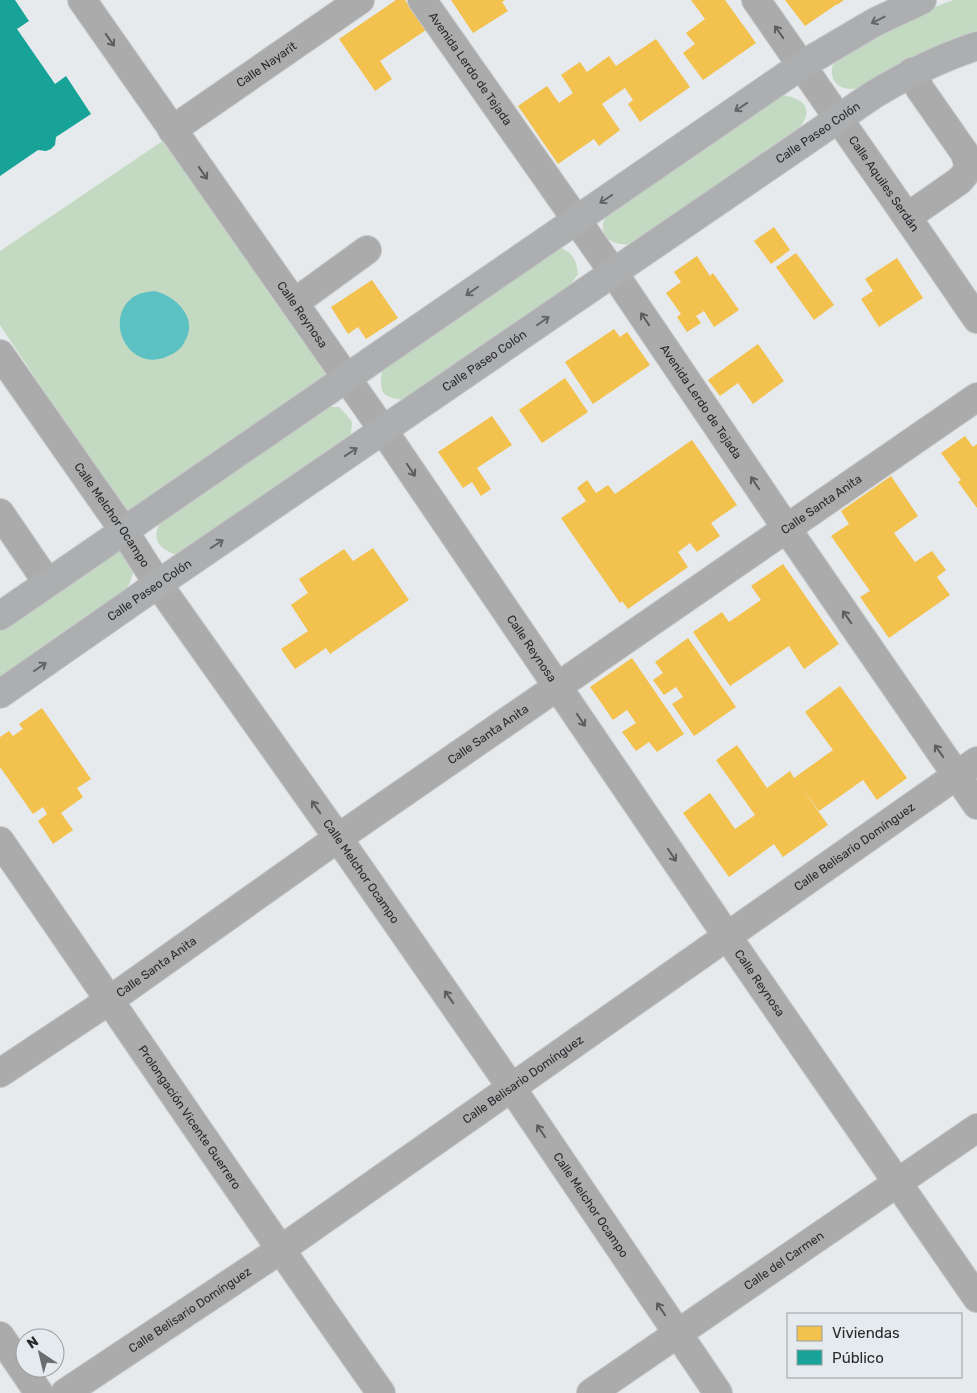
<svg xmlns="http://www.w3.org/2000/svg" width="977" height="1393" font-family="Rubik,sans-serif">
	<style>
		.green { fill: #c4d9c2 }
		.water { fill: #5cc1c3 }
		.homes { fill: #f2c14e }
		.public { fill: #17a398 }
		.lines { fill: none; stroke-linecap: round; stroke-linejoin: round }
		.minor-casing { stroke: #c5c7c8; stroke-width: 30 }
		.major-casing { stroke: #c5c7c8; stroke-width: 30 }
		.minor { stroke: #ababab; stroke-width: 28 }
		.major { stroke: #adaeaf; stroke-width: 28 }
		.oneway { stroke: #646566 }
		.oneway2 { stroke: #5c5d5e }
		.labels { text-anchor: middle; stroke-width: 5; stroke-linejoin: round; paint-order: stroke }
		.street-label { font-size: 12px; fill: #28292b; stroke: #e5eaee }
	</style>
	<rect width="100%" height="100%" fill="#e7eaec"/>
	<!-- green -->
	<g class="green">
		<path d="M954,0H977V33C951,41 926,51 901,63C886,71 873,84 857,88C843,92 830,83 832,68C833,64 835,61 837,58L909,16Z"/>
		<path d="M782,95C804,99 815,108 799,128L631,244C618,246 601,241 603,223C604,220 607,215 608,212Z"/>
		<path d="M164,140L327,376L125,512L0,325V251Z"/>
		<path d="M557,246C572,252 576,258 578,274L571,284L405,400C381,398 379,392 382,369Z"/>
		<path d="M326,407H339L346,414L352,422L351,434L346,442L185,552C182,552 177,554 173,554C171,553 168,551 166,550C152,542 155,529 163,519Z"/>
		<path d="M116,550L123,551L135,568L130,582L125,592L0,677V630Z"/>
	</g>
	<!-- water -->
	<path class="water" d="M154,291C175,295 199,318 185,341C182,348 176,353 168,356C130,374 103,321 132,298C138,293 147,292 154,291Z"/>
	<!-- homes -->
	<g class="homes">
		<path d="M396,0H405L426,30L380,61L392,79L375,91L339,39Z"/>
		<path d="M451,0H505L502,2L508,11L473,33Z"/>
		<path d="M691,0H725L756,43L703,80L683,53L695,44L686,33L705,19Z"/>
		<path d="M785,0H844L837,5V4L805,26Z"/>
		<path d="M656,39L690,87L640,122L628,104L633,100L625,88L602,104L620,130L599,146L594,139L558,164L518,106L547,86L559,103L573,93L561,75L580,62L587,72L609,56L616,66Z"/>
		<path d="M774,227L790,250L771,264L754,241Z"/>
		<path d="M796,253L834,305L814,320L776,267Z"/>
		<path d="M697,256L710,276L713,273L739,310L714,327L704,311L696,316L701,323L687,332L677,317L681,314L666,293L681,282L674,272Z"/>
		<path d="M897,258L923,298L879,327L861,299L873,291L865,279Z"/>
		<path d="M372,280L398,318L366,339L358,327L348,334L331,307Z"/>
		<path d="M614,329L620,337L627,332L650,365L593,404L565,362Z"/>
		<path d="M758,344L784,381L753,404L738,383L720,396L708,380Z"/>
		<path d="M565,378L588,412L542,443L519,410Z"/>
		<path d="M492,416L512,445L477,468L491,489L481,496L472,482L463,488L438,452Z"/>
		<path d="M965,436L973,447L977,444V508L958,482L961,480L941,453Z"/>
		<path d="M692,440L737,505L711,523L720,536L697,552L690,543L678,552L688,567L628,609L622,601L620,603L561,518L586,501L577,488L587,480L596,493L608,485L615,494Z"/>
		<path d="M891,476L918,516L894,533L915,562L932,551L946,570L937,577L950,595L889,638L860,597L870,591L831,536L849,524L841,511Z"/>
		<path d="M373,548L409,600L330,654L326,648L295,669L281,649L308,631L291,605L308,593L299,579L344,549L353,561Z"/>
		<path d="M783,564L839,644L804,669L789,646L730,686L693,632L722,612L729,622L761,600L751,586Z"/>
		<path d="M688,638L736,707L694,736L672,704L683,697L676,687L664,695L653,680L663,673L655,662Z"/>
		<path d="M632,658L684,734L657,752L649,742L636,751L622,732L636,723L627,710L613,720L590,687Z"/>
		<path d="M840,686L907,778L877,800L863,780L819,811L800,785L828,825L783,857L774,844L729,877L683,813L710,793L735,829L755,815L716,760L737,745L767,788L790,771L794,778L833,750L805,712Z"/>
		<path d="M42,708L91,779L77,788L83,797L61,813L73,830L53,844L38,821L47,814L43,807L33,814L0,767V737L9,731L13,736L23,729L19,724Z"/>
	</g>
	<!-- public -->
	<path class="public" d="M0,0H15L29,21L17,29L55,84L66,76L91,114L56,137L55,145L51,149L46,151L38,150L0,176Z"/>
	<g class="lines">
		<defs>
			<g id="minor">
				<path id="s1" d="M82,0L383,430L727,936L977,1298"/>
				<path id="s2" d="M422,0L613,272L787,529L977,805"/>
				<path id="s3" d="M756,0L907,217L977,319"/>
				<path id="s4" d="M172,130L360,0"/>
				<path d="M907,217L959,181C969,171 970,166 964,152L920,89L912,72"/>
				<path d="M294,303L367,250"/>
				<path id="s5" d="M0,354L124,531L158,584L338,838L511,1087L718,1393"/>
				<path d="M0,513L47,582"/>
				<path id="s6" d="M0,841C127,1025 252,1211 381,1393"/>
				<path id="s7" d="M0,1073L110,1000L338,838L977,397"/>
				<path d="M0,1336L39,1393"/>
				<path id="s8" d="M65,1393L280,1250L977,761"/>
				<path id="s9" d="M591,1393L977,1128"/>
			</g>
			<g id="major">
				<path d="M0,616L802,65L875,22L922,0"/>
				<path id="s10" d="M0,694L158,584L873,95C906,75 940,58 977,46"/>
			</g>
		</defs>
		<!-- minor casing -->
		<use href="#minor" class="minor-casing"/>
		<!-- major casing -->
		<use href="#major" class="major-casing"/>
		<!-- minor -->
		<use href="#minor" class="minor"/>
		<!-- major -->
		<use href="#major" class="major"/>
	</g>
	<!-- one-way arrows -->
	<defs><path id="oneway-shaft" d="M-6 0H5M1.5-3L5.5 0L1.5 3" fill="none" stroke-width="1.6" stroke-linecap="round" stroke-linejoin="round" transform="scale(1.25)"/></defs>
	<g class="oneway">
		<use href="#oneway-shaft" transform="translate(878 20) rotate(153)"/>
		<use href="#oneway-shaft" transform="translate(741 107) rotate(146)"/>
		<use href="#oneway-shaft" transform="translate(606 199) rotate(146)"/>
		<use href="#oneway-shaft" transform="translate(472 291) rotate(145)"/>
		<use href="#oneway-shaft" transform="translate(543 321) rotate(-35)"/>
		<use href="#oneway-shaft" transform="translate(351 452) rotate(-34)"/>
		<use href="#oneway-shaft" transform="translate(217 544) rotate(-34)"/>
		<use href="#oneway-shaft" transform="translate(40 667) rotate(-35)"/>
	</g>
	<g class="oneway2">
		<use href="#oneway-shaft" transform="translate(779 32) rotate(-125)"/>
		<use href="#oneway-shaft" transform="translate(110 40) rotate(55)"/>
		<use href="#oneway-shaft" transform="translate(203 173) rotate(55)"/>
		<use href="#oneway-shaft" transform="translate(645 319) rotate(-124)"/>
		<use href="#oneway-shaft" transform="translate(411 470) rotate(56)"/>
		<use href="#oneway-shaft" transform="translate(755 483) rotate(-124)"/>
		<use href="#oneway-shaft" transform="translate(847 617) rotate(-125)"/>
		<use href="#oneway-shaft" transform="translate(581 720) rotate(56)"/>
		<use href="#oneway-shaft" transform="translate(939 751) rotate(-125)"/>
		<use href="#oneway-shaft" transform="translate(316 807) rotate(-125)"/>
		<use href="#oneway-shaft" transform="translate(672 855) rotate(56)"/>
		<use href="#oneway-shaft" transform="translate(449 997) rotate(-125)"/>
		<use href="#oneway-shaft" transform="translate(541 1131) rotate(-124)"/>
		<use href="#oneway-shaft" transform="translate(661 1309) rotate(-124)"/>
	</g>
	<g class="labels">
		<!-- street labels -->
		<g class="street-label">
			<text dy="4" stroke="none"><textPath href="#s4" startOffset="115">Calle Nayarit</textPath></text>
			<text dy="4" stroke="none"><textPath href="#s2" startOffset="84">Avenida Lerdo de Tejada</textPath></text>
			<text dy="4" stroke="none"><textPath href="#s10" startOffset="992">Calle Paseo Colón</textPath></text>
			<text dy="4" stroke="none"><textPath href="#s3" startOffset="224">Calle Aquiles Serdán</textPath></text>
			<text dy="4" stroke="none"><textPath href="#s1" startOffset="384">Calle Reynosa</textPath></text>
			<text dy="4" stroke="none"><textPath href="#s10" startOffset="588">Calle Paseo Colón</textPath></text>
			<text dy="4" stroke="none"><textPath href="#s2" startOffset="489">Avenida Lerdo de Tejada</textPath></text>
			<text dy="4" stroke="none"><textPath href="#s7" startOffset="999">Calle Santa Anita</textPath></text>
			<text dy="4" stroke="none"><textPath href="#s5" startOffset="196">Calle Melchor Ocampo</textPath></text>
			<text dy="4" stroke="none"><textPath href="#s10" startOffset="182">Calle Paseo Colón</textPath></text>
			<text dy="4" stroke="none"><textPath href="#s1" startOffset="789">Calle Reynosa</textPath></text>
			<text dy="4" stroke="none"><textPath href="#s7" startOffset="594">Calle Santa Anita</textPath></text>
			<text dy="4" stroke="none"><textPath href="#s8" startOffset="960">Calle Belisario Domínguez</textPath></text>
			<text dy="4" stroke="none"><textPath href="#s5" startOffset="631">Calle Melchor Ocampo</textPath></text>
			<text dy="4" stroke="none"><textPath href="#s7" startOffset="189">Calle Santa Anita</textPath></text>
			<text dy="4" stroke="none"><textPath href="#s1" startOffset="1194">Calle Reynosa</textPath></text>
			<text dy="4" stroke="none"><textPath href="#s8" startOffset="555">Calle Belisario Domínguez</textPath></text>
			<text dy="4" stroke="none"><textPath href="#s6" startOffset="335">Prolongación Vicente Guerrero</textPath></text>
			<text dy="4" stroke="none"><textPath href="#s5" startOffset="1036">Calle Melchor Ocampo</textPath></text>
			<text dy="4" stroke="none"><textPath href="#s9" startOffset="234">Calle del Carmen</textPath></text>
			<text dy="4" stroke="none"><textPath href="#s8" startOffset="150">Calle Belisario Domínguez</textPath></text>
		</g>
	</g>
	<!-- legend -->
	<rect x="787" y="1313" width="175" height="65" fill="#e5eaee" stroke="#999da0"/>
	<rect x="797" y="1326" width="25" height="15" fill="#f2c14e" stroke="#999da0"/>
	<text x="832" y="1338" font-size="15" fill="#28292b">Viviendas</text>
	<rect x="797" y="1350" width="25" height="15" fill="#17a398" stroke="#999da0"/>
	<text x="832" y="1363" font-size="15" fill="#28292b">Público</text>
	<!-- north arrow -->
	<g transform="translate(40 1353) rotate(325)"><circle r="24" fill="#e5eaee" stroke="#999da0"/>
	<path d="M0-4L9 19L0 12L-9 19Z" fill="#6b6d6f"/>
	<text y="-8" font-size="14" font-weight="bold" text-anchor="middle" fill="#28292b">N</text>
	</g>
</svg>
